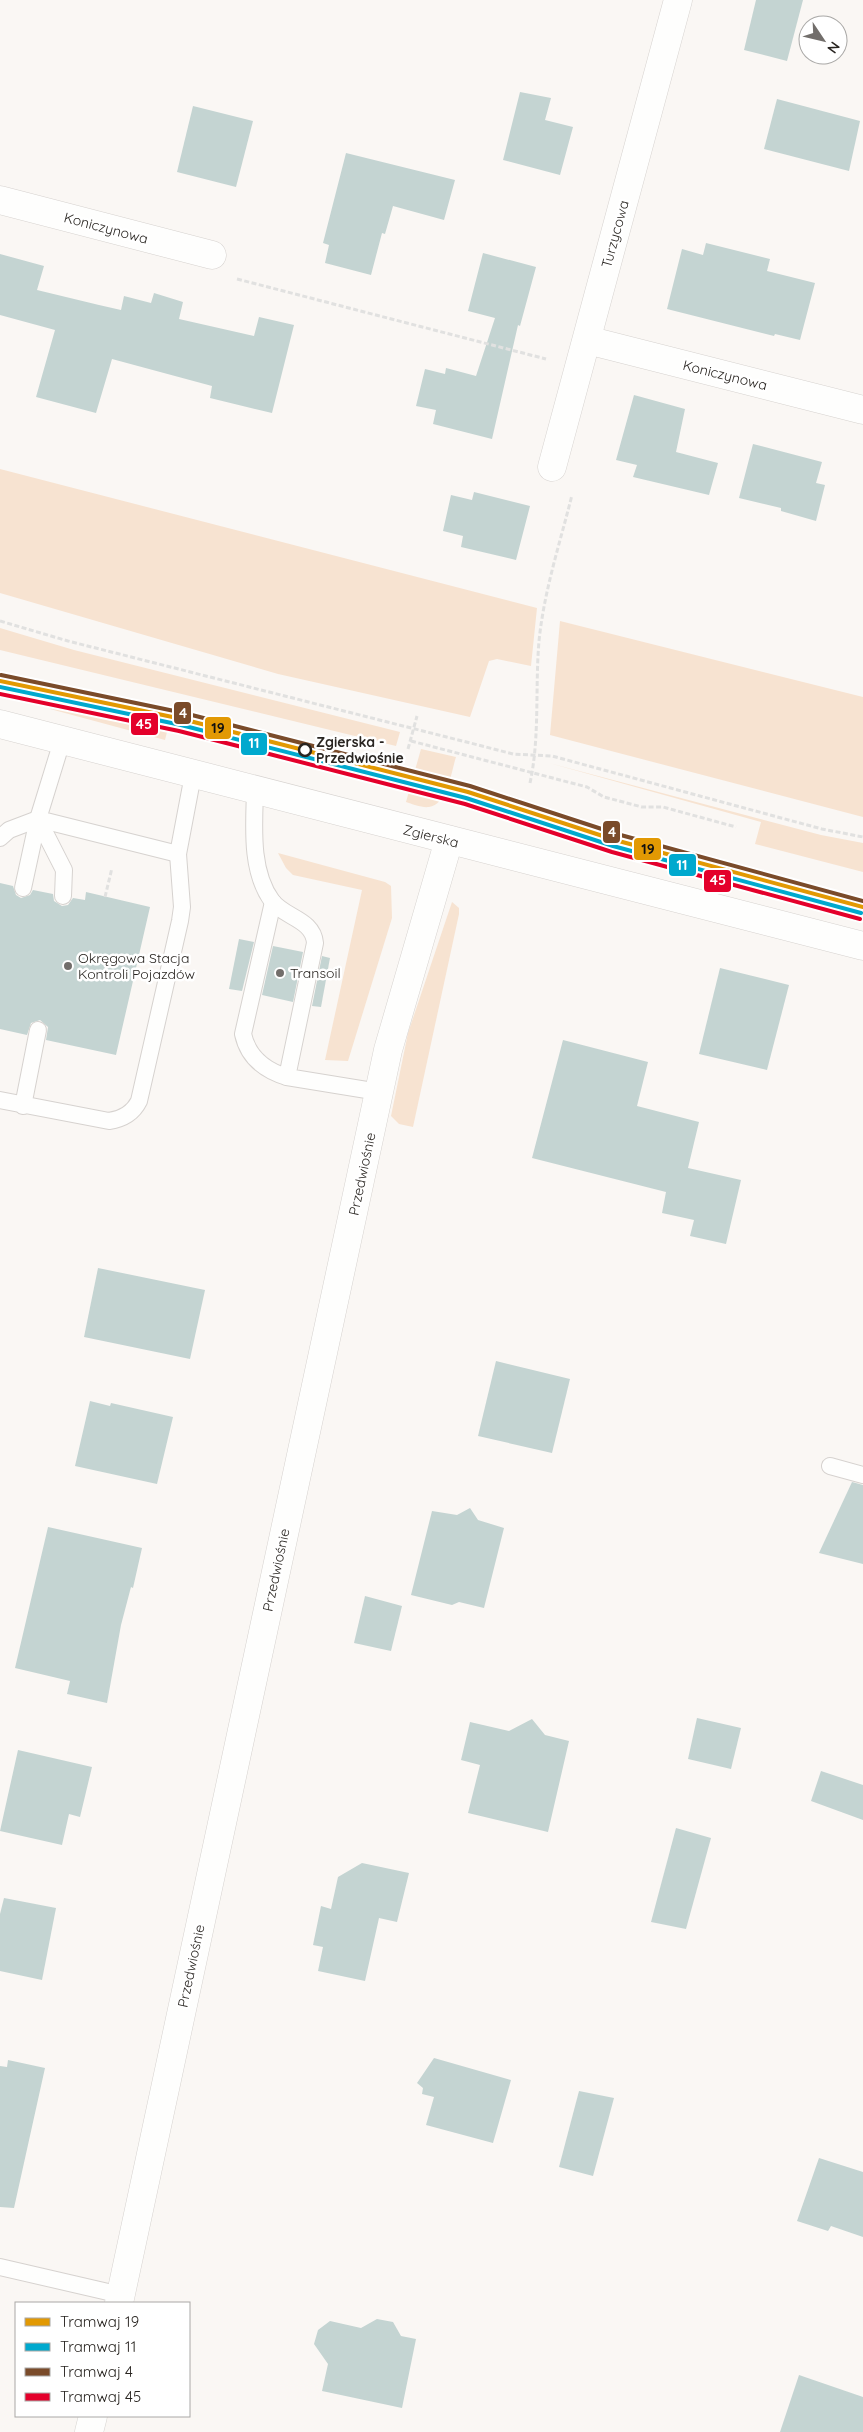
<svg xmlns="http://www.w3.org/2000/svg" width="863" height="2432" font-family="Quicksand,sans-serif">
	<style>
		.green { fill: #f7e3d1 }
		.building { fill: #c4d4d2 }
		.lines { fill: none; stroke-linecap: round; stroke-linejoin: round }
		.service-casing { stroke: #d6d2cf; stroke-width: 18 }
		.minor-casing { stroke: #d6d2cf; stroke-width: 29 }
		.secondary-casing { stroke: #d6d2cf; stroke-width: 29 }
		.path { stroke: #e1e1e0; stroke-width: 3; stroke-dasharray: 5 2.5; stroke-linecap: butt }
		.service { stroke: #fefefd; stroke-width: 16 }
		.minor { stroke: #fefefd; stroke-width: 28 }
		.secondary { stroke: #fefefd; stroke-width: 28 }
		.tram-1-casing { stroke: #fff; stroke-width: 8 }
		.tram-2-casing { stroke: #fff; stroke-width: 8 }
		.tram-3-casing { stroke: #fff; stroke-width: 8 }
		.tram-4-casing { stroke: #fff; stroke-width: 8 }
		.tram-1 { stroke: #e29903; stroke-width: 4 }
		.tram-2 { stroke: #00a9ce; stroke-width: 4 }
		.tram-3 { stroke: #7a4b2a; stroke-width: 4 }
		.tram-4 { stroke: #e4002b; stroke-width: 4 }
		.stop-dot { fill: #fff; stroke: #292521; stroke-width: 2.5 }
		.poi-dot { fill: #726e6b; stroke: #fff; stroke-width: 2 }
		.labels { text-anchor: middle; stroke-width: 5; stroke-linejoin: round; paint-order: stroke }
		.street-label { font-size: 14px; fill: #292521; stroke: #fff }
		.stop-label { font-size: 14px; font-weight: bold; fill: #292521; stroke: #fff; text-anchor: start }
		.poi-label { font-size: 14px; fill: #292521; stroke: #fff; text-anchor: start }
		.line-badge { stroke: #fff; stroke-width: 2 }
		.badge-label { font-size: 14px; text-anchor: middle; font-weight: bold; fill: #fff }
		.pale-badge-label { font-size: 14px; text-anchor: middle; font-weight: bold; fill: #111 }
	</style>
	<rect width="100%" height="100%" fill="#faf7f4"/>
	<!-- green -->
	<g class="green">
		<path d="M0,469L537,608L531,666L497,659L489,661L470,717L278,674L0,593Z"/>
		<path d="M560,621L863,697V817L550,735Z"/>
		<path d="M0,628L74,650L400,732L396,746L0,650Z"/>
		<path d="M56,702L169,724L165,740L50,709Z"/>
		<path d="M421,749L456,757C451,772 448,804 429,807C422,808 412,804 406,802Z"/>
		<path d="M549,763L821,835L863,843V872L755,844L761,822Z"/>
		<path d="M278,853L385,882L391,886L392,918L348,1061L325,1060L362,890L293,875L286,868Z"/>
		<path d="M452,902L459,908V914L413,1127L399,1124L391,1116L408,1033Z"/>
	</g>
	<!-- building -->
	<g class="building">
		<path d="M756,0H803L787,61L744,50Z"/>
		<path d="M520,92L551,98L545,120L573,127L560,175L503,160Z"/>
		<path d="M777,99L860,121L849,171L764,149Z"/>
		<path d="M193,106L253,121L236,187L177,172Z"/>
		<path d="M346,153L455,180L444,220L393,206L385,234L382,233L371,275L325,263L329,245L323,243Z"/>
		<path d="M706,243L770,259L767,271L815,283L800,340L775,334L774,336L667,309L682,249L703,255Z"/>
		<path d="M483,253L536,267L520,326L518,325L492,439L433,424L436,410L416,406L425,369L445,374L446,368L476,376L495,318L468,311Z"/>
		<path d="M0,254L44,266L37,290L99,305L121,310L124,296L151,303L154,293L183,302L179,319L254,336L259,317L294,325L272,413L210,398L212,386L112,359L96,413L36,397L55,330L0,315Z"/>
		<path d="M634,395L685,409L676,452L718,463L709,495L633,477L637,465L616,460Z"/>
		<path d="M753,444L822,462L816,483L825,485L816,521L781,511V508L739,498Z"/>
		<path d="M474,492L530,506L516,560L461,547L463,536L443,531L451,495L472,500Z"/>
		<path d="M0,883L13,886L16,895L21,898L30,895L33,890L53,894L54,901L62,906L68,905L73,898L85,900L86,892L150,907L116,1055L46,1040L48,1027L40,1020L31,1023L27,1035L0,1029Z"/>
		<path d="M239,939L254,942L242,991L229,989Z"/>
		<path d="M273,946L303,952L293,1002L262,995Z"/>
		<path d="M322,956L330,958L321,1007L312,1006Z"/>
		<path d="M720,968L789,985L767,1070L699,1054Z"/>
		<path d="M563,1040L648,1062L637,1106L699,1122L688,1168L741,1180L726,1244L690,1236L694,1220L662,1213L666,1192L532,1158Z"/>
		<path d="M98,1268L205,1290L190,1359L84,1337Z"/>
		<path d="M496,1361L570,1379L552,1453L478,1436Z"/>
		<path d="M90,1401L110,1406L111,1403L173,1417L157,1484L75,1466Z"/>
		<path d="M852,1482L863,1485V1564L819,1553Z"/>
		<path d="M470,1508L478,1520L504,1528L484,1608L459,1602L452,1605L411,1595L432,1511L457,1515Z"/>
		<path d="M48,1527L142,1548L133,1588L131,1587L121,1625L107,1703L67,1694L70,1681L15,1668Z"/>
		<path d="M365,1596L402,1606L391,1651L354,1643Z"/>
		<path d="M697,1718L741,1728L731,1769L688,1759Z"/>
		<path d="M532,1719L545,1735L569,1741L548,1832L468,1813L480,1765L461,1760L470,1722L509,1731Z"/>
		<path d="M18,1750L92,1767L80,1817L69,1814L62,1845L0,1831Z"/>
		<path d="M821,1771L863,1785V1820L811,1801Z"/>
		<path d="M676,1828L711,1838L686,1929L651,1922Z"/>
		<path d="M362,1863L409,1873L397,1922L379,1918L365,1981L318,1971L323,1947L313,1945L321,1906L331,1909L338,1877Z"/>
		<path d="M4,1898L56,1908L42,1980L0,1971V1914Z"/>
		<path d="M434,2058L511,2080L493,2143L426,2125L434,2097L422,2094L423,2088L417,2083Z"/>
		<path d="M8,2060L45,2068L14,2208L0,2207V2066L7,2067Z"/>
		<path d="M579,2091L614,2098L593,2176L559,2167Z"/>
		<path d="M819,2158L863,2172V2237L831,2226L828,2231L797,2221Z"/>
		<path d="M377,2319L393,2322L401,2336L416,2339L402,2408L322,2391L328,2364L314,2344L318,2330L330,2321L361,2328Z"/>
		<path d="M799,2375L863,2397V2432H780Z"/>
	</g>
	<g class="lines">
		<defs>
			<g id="service">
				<path d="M62,741L38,819L178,854L193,775"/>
				<path d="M255,791C254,826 250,871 272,901C285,918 313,919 315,943L287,1077L379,1092"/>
				<path d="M38,819L64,870L63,896"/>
				<path d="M0,838L9,830L38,819"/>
				<path d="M23,888L38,819"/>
				<path d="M273,902L243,1034C248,1057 264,1070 287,1077"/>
				<path d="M0,1100L109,1121C123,1119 133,1113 139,1101L180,921L182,907L178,854"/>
				<path d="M23,1106L38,1030"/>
				<path d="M830,1466L863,1475"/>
				<path d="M0,2267L121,2295"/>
			</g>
			<g id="minor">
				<path d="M0,200L212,255"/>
				<path d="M587,340L863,410"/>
				<path d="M552,467L678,0"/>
				<path d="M119,2303L388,1050L449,840"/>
				<path d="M89,2432L93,2416"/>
			</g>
			<path id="secondary" d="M0,724L863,946"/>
		</defs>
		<!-- service casing -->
		<use href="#service" class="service-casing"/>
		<!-- minor casing -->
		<use href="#minor" class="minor-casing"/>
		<!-- secondary casing -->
		<use href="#secondary" class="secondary-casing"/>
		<!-- path -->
		<g class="path">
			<path d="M237,279L546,359"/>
			<path d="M0,621L68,641L486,747L513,754L552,756L822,829L863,837"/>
			<path d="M411,741L587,787L604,797L642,807H663L736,827"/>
			<path d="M408,749L417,716"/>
			<path d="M290,760L327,770"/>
			<path d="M530,783C540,737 535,688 539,641C544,591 560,543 572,495"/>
			<path d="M398,789L400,782"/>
			<path d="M105,897L112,868"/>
		</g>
		<!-- service -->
		<use href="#service" class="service"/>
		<!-- minor -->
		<use href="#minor" class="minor"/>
		<!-- secondary -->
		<use href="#secondary" class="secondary"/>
		<defs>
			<path id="tram-1" d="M0,681L182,719L468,792L615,840L863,907"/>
			<path id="tram-2" d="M0,687L181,725L466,798L613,846L861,913"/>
			<path id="tram-3" d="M1,675L184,713L470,786L617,834L863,901"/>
			<path id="tram-4" d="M0,694L179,731L465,804L612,852L860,919"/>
		</defs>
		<!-- tram-1 casing -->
		<use href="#tram-1" class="tram-1-casing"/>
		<!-- tram-2 casing -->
		<use href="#tram-2" class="tram-2-casing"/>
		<!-- tram-3 casing -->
		<use href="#tram-3" class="tram-3-casing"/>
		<!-- tram-4 casing -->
		<use href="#tram-4" class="tram-4-casing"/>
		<!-- tram-1 -->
		<use href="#tram-1" class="tram-1"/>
		<!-- tram-2 -->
		<use href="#tram-2" class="tram-2"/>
		<!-- tram-3 -->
		<use href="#tram-3" class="tram-3"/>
		<!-- tram-4 -->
		<use href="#tram-4" class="tram-4"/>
	</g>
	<!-- markers -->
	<circle class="stop-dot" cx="305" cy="750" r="6"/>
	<g class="poi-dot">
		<circle cx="68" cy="966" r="5"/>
		<circle cx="280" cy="973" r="5"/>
	</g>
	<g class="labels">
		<!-- street labels -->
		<g class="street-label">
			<text transform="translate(106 228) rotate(15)" y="5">Koniczynowa</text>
			<text transform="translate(615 234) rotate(-75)" y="5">Turzycowa</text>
			<text transform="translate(725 375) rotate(14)" y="5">Koniczynowa</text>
			<text transform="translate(431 836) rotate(14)" y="5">Zgierska</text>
			<text transform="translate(362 1174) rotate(-78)" y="5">Przedwiośnie</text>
			<text transform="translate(276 1570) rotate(-78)" y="5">Przedwiośnie</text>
			<text transform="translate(191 1966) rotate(-78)" y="5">Przedwiośnie</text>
		</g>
		<!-- stop labels -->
		<g class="stop-label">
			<text x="316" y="747">Zgierska -<tspan x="316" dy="16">Przedwiośnie</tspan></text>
		</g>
		<!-- poi labels -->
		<g class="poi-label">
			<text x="78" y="963">Okręgowa Stacja<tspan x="78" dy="16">Kontroli Pojazdów</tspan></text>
			<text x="290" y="978">Transoil</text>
		</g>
	</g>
	<g class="line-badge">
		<rect x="173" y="701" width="19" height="24" rx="5" fill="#7a4b2a"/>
		<rect x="130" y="712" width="29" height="24" rx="5" fill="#e4002b"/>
		<rect x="204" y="716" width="28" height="24" rx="5" fill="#e29903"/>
		<rect x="240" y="732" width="28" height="24" rx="5" fill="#00a9ce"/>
		<rect x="602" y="820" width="19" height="24" rx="5" fill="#7a4b2a"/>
		<rect x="633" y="837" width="29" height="24" rx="5" fill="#e29903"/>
		<rect x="668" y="853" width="29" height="24" rx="5" fill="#00a9ce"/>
		<rect x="703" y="869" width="29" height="24" rx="5" fill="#e4002b"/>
	</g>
	<g class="badge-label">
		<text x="183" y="718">4</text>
		<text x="144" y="729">45</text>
		<text x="254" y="748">11</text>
		<text x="612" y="837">4</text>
		<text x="682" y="870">11</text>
		<text x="718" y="885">45</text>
	</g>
	<g class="pale-badge-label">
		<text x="218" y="733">19</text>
		<text x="648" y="854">19</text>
	</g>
	<!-- legend -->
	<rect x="15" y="2302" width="175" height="115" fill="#ffffff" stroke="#a9a8a6"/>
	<rect x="25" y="2318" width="25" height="8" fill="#e29903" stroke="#a9a8a6"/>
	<text x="60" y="2327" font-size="15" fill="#292521">Tramwaj 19</text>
	<rect x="25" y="2343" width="25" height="8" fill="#00a9ce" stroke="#a9a8a6"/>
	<text x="60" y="2352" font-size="15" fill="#292521">Tramwaj 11</text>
	<rect x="25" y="2368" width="25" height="8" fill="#7a4b2a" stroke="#a9a8a6"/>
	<text x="60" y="2377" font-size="15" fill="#292521">Tramwaj 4</text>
	<rect x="25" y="2393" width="25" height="8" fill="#e4002b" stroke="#a9a8a6"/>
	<text x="60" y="2402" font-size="15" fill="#292521">Tramwaj 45</text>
	<!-- north arrow -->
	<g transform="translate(823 40) rotate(125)"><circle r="24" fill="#ffffff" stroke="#a9a8a6"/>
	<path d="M0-4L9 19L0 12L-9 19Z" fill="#726e6b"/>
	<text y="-8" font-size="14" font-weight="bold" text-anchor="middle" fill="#292521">N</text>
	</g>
</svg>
